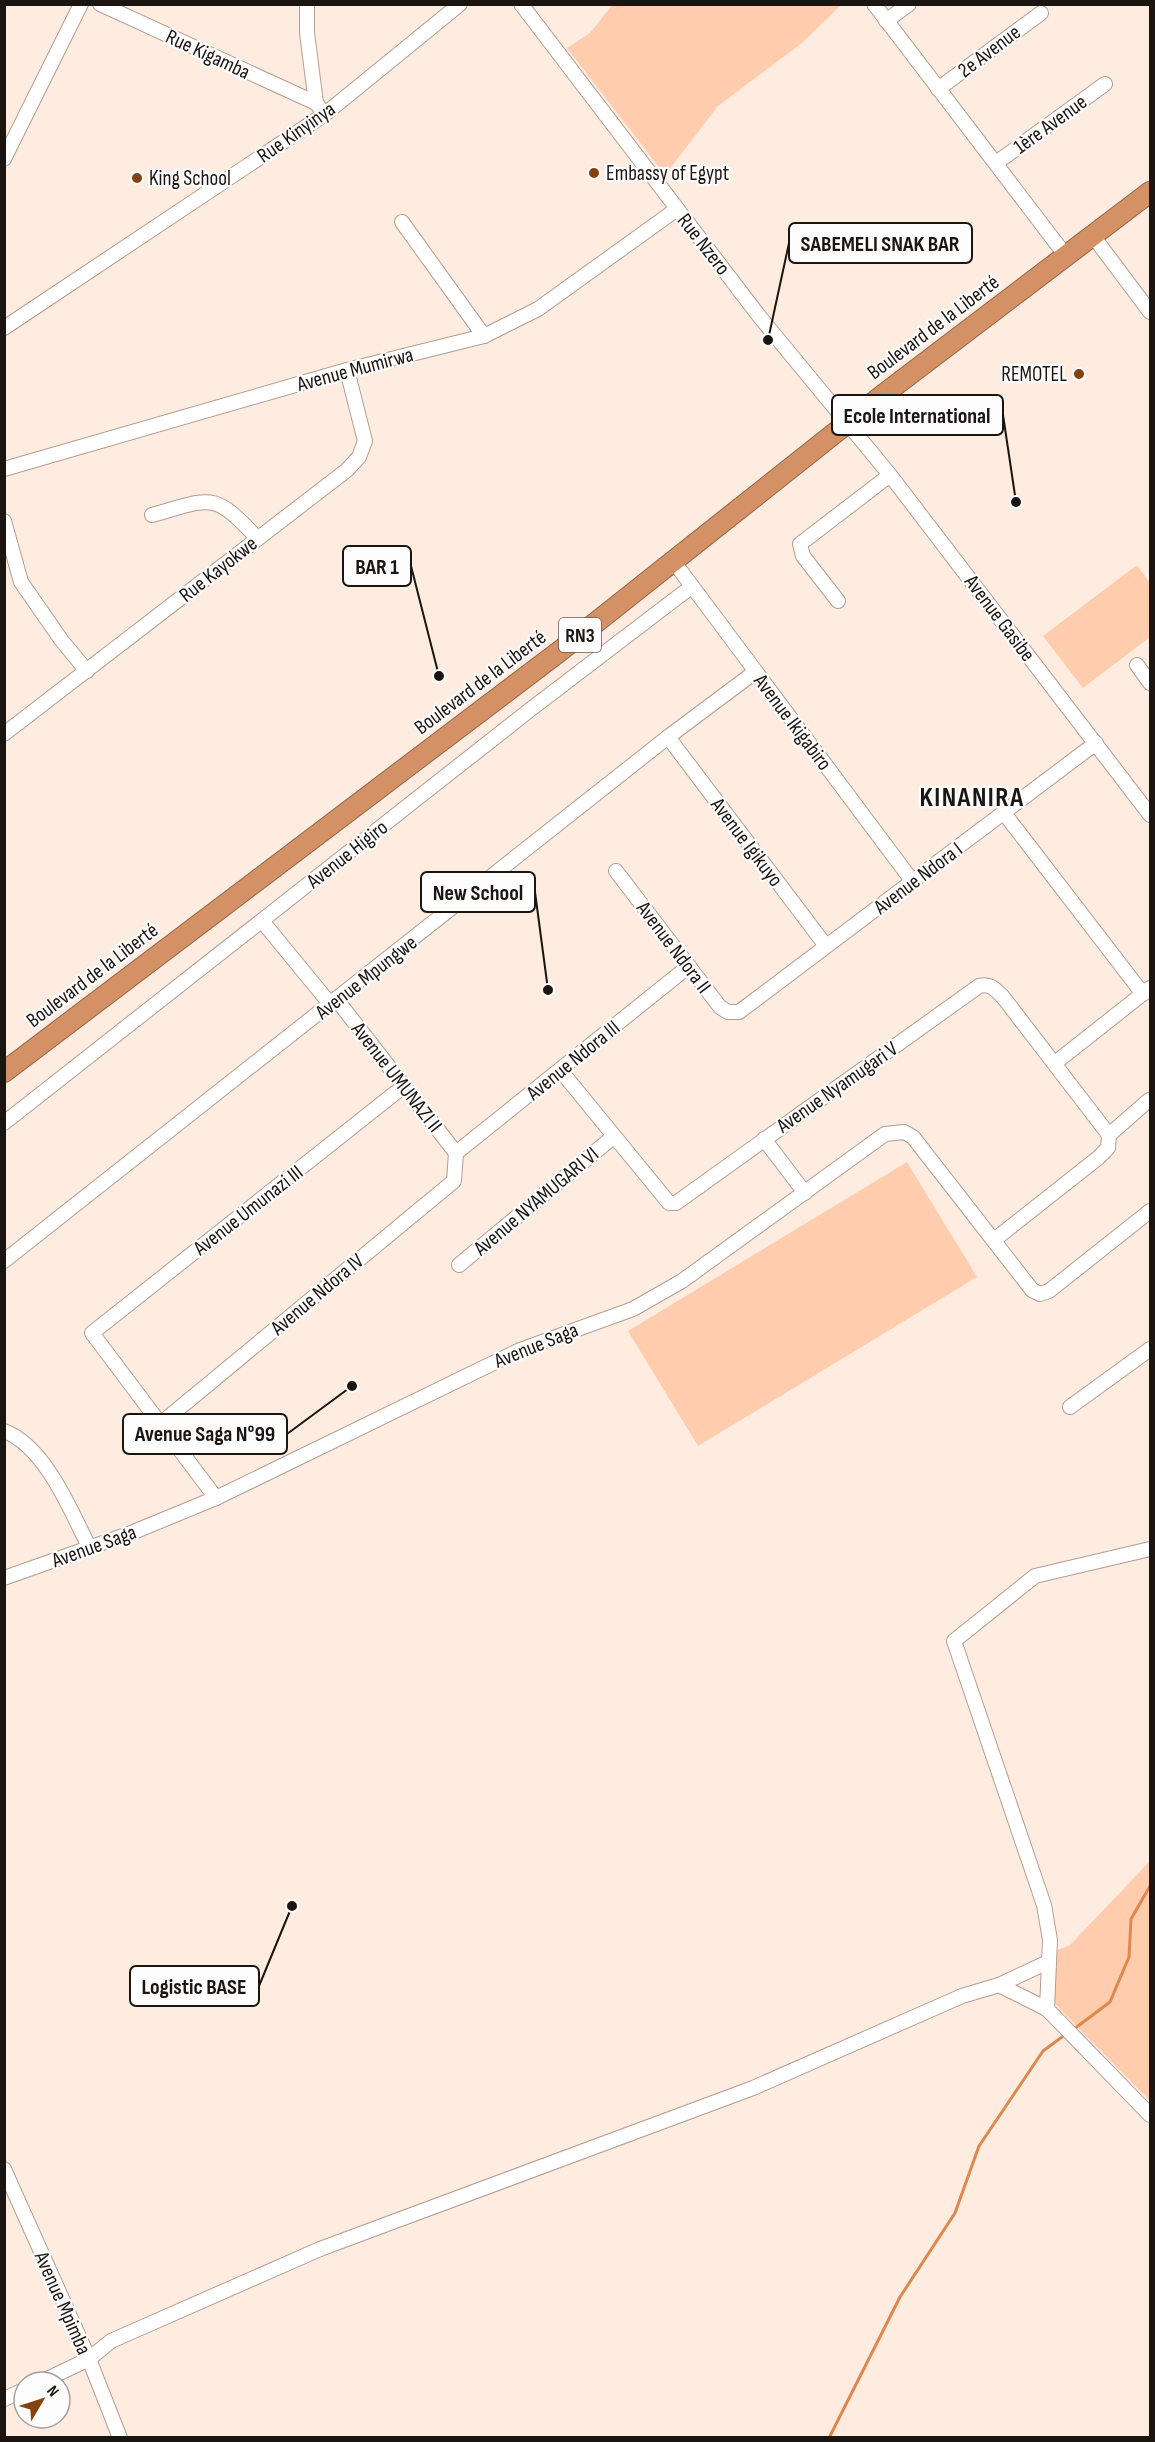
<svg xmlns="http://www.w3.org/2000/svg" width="1155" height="2442" font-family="'Sofia Sans Condensed',sans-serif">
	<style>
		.green { fill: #ffcdad }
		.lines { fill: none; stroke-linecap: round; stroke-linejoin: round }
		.stream { stroke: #de884d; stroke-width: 3 }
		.minor-casing { stroke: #b09e93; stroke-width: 16 }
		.highway-casing { stroke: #936648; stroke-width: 22 }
		.minor { stroke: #fff; stroke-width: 14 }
		.highway { stroke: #d49165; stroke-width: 20 }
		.poi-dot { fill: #84430e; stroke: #fdfdfd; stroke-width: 2 }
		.labels { text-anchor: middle; stroke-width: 4.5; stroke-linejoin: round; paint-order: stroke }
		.shield { fill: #fdfdfd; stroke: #5f5b58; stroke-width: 1.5 }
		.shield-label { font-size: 20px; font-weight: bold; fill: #1b1511 }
		.street-label { font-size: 21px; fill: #1b1511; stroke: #fdfdfd }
		.poi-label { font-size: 21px; fill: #1b1511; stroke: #fdfdfd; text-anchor: start }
		.district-label { font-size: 27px; font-weight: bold; letter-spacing: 1.5px; fill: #1b1511; stroke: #fdfdfd }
		.leader { fill: none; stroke: #1b1511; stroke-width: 2 }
		.callout-dot { fill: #1b1511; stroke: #fdfdfd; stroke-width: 2 }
		.callout { fill: #fdfdfd; stroke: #1b1511; stroke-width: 2 }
		.callout-label { font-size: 22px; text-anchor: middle; font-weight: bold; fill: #1b1511 }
	</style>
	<rect width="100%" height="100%" fill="#ffece0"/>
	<!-- green -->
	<g class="green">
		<path d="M612,5V4L841,5L802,43L718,106L665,175L567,48L590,33Z"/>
		<path d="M1137,565L1150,583V637L1083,688L1043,636Z"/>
		<path d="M907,1162L977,1277L698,1446L628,1331Z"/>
		<path d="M1150,1861V2101L1054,2003L1051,1953L1070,1945Z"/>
	</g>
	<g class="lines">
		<!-- stream -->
		<g class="stream">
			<path d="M1074,2029L1110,2002L1129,1957L1131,1919L1150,1886"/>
			<path d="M829,2438L900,2297L955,2213L979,2146L1043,2051L1066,2034"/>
		</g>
		<defs>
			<g id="minor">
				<path d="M100,4L316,103"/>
				<path d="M307,4V33L316,103L320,108"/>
				<path d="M521,4L759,316L890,475L1150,815"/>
				<path d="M874,4L1066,256"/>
				<path d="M886,21L909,4"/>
				<path d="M938,89L1041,13"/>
				<path d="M4,159L81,4"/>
				<path d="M996,163L1105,84"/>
				<path d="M402,222L484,336"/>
				<path d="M1093,236L1150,312"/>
				<path d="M4,328L325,114L460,4"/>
				<path d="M4,469L347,370L484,336L538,309L677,209"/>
				<path d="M152,515C212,498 213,491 257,538"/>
				<path d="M4,521L21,582L62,641L87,671"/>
				<path d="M674,562L913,882"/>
				<path d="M838,601L803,556L800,544L890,475"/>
				<path d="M1137,665L1150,683"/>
				<path d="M4,734L347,470L359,457L365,441L347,370"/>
				<path d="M668,737L826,946"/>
				<path d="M1004,813L1143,994"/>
				<path d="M616,871L720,1007L728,1012H739L1096,743"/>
				<path d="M262,921L331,1005"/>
				<path d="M337,1000L456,1153"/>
				<path d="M1055,1063L1150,988"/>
				<path d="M561,1071L669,1203H676L979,986C990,983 995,989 1003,997L1109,1135"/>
				<path d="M4,1123L531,709L691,587"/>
				<path d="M764,1139L805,1193"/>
				<path d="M456,1153L689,966"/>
				<path d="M994,1240L1098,1158L1108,1148L1109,1135L1149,1100"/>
				<path d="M4,1261L668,737L755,672"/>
				<path d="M459,1265L613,1137"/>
				<path d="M1070,1407L1150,1349"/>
				<path d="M159,1425L454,1181L456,1153"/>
				<path d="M4,1431C45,1446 71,1511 89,1547"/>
				<path d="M216,1498L92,1333L404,1086"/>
				<path d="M1150,1549L1035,1576L954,1641L1044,1905L1050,1940L1047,2009L1150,2115"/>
				<path d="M4,1578L131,1533L216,1498L520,1350L633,1309L682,1281L885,1134L904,1132L913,1137L1032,1290L1040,1294L1049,1291L1150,1211"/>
				<path d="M999,1985L1048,1962"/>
				<path d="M4,2169L89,2359L120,2438"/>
				<path d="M41,2382L89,2359L111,2341L320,2249L753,2088L962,1996L999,1985L1047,2009"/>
				<path d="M4,2399L24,2390"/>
			</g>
			<path id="highway" d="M4,1072L560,651L884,394L1150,192"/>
		</defs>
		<!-- minor casing -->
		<use href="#minor" class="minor-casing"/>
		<!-- highway casing -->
		<use href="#highway" class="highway-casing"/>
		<!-- minor -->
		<use href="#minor" class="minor"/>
		<!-- highway -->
		<use href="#highway" class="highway"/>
	</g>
	<!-- markers -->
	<g class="poi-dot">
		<circle cx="594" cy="173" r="6"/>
		<circle cx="137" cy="178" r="6"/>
		<circle cx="1079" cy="374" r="6"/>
	</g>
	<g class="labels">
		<!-- shield labels -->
		<rect class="shield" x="559" y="618" width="42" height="34" rx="4.5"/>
		<g class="shield-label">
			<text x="580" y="642">RN3</text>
		</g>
		<!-- street labels -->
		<g class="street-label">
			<text transform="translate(989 51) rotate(-37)" y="7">2e Avenue</text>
			<text transform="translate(208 54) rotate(25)" y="7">Rue Kigamba</text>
			<text transform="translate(1050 124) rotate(-36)" y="7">1ère Avenue</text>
			<text transform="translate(296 132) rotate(-35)" y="7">Rue Kinyinya</text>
			<text transform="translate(704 244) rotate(52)" y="7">Rue Nzero</text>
			<text transform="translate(933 327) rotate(-37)" y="7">Boulevard de la Liberté</text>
			<text transform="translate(355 369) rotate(-15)" y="7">Avenue Mumirwa</text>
			<text transform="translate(218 569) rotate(-38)" y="7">Rue Kayokwe</text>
			<text transform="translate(1000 618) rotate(53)" y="7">Avenue Gasibe</text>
			<text transform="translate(480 682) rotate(-37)" y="7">Boulevard de la Liberté</text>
			<text transform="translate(793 722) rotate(53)" y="7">Avenue Ikigabiro</text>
			<text transform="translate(747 842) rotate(53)" y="7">Avenue Igikuyo</text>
			<text transform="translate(347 854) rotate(-38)" y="7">Avenue Higiro</text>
			<text transform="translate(918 878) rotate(-37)" y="7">Avenue Ndora I</text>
			<text transform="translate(674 947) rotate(53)" y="7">Avenue Ndora II</text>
			<text transform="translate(92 975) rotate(-37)" y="7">Boulevard de la Liberté</text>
			<text transform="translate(366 977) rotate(-38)" y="7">Avenue Mpungwe</text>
			<text transform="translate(573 1060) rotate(-39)" y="7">Avenue Ndora III</text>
			<text transform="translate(397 1077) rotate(52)" y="7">Avenue UMUNAZI II</text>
			<text transform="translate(837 1087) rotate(-35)" y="7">Avenue Nyamugari V</text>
			<text transform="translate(536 1201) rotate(-40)" y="7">Avenue NYAMUGARI VI</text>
			<text transform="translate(248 1210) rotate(-38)" y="7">Avenue Umunazi III</text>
			<text transform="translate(317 1294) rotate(-40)" y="7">Avenue Ndora IV</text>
			<text transform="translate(536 1345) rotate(-22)" y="7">Avenue Saga</text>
			<text transform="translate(94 1546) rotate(-20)" y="7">Avenue Saga</text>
			<text transform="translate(63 2303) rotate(66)" y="7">Avenue Mpimba</text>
		</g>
		<!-- poi labels -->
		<g class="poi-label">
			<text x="606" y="180">Embassy of Egypt</text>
			<text x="149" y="185">King School</text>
			<text x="1067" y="381" text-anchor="end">REMOTEL</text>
		</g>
		<!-- district labels -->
		<g class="district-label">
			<text x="972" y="806">KINANIRA</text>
		</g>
	</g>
	<!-- callouts -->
	<path class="leader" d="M768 340L789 243M1016 502L1003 415M439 676L411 566M548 990L535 892M352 1386L287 1434M292 1906L259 1986"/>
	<g class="callout-dot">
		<circle cx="768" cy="340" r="6"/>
		<circle cx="1016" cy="502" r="6"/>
		<circle cx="439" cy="676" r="6"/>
		<circle cx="548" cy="990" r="6"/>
		<circle cx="352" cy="1386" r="6"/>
		<circle cx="292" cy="1906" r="6"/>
	</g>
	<g class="callout">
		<rect x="789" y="223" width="183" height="40" rx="6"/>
		<rect x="832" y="395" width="171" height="40" rx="6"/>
		<rect x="343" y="546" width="68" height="40" rx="6"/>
		<rect x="421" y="872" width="114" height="40" rx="6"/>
		<rect x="123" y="1414" width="164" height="40" rx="6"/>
		<rect x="130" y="1966" width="129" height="40" rx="6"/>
	</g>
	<g class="callout-label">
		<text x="880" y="251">SABEMELI SNAK BAR</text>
		<text x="917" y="423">Ecole International</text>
		<text x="377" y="574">BAR 1</text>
		<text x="478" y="900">New School</text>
		<text x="205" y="1441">Avenue Saga N°99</text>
		<text x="194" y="1994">Logistic BASE</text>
	</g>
	<!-- border -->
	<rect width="1155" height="2442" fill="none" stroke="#1b1511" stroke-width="12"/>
	<!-- north arrow -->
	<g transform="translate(42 2400) rotate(51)"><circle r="28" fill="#fdfdfd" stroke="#a3a09f" stroke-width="1.5"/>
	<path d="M0-4.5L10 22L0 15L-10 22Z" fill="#84430e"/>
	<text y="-9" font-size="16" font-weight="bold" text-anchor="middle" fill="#1b1511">N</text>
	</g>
</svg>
